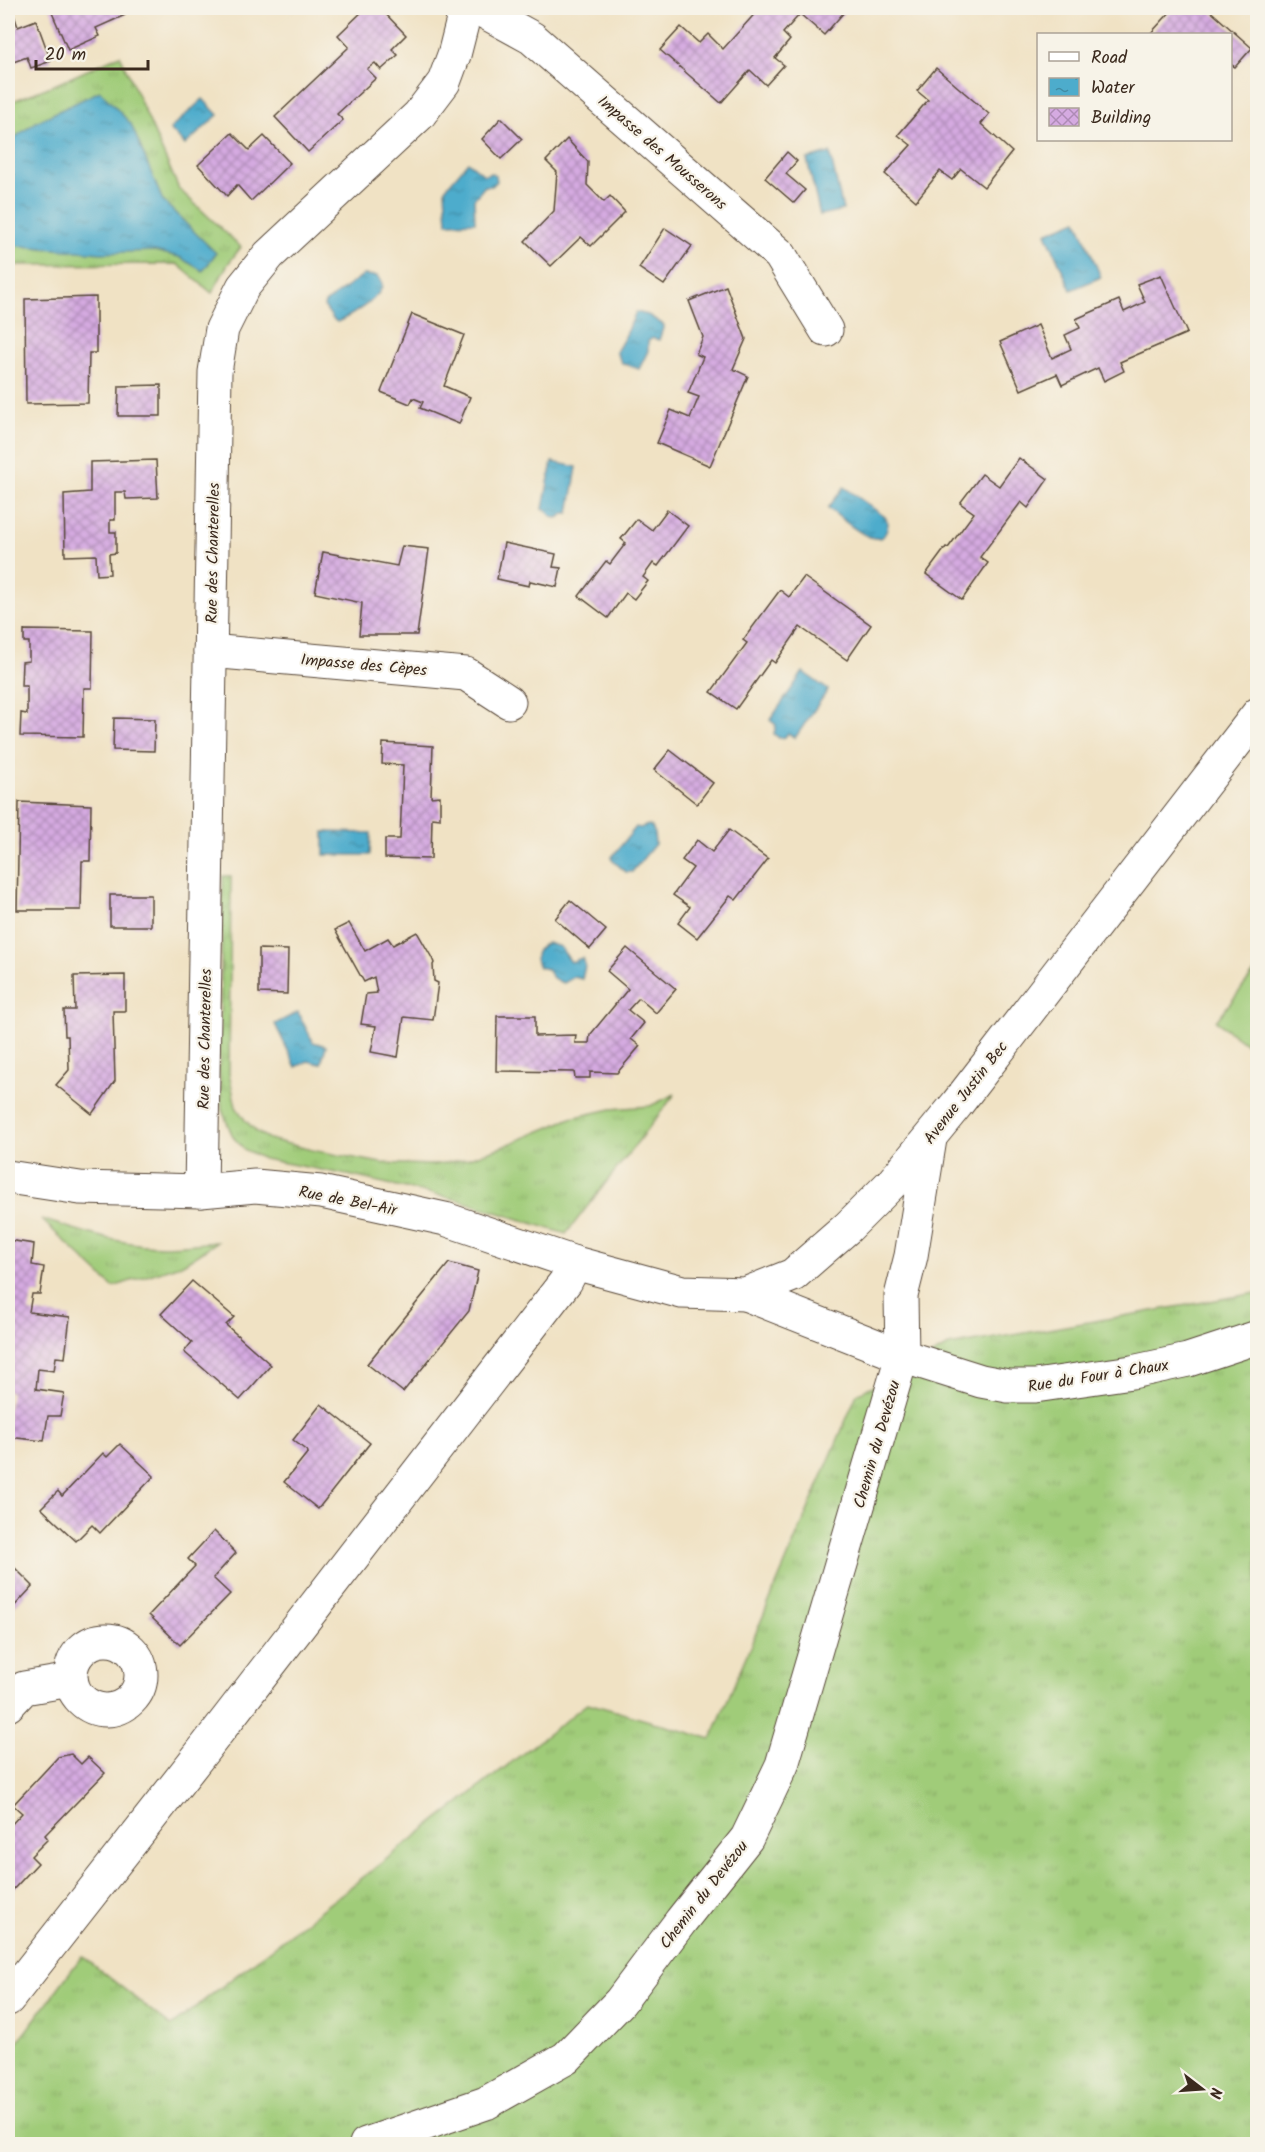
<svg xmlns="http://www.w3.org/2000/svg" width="1265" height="2152" font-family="Kalam,sans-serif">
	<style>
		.grass { fill: url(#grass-tufts); stroke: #6e7b4c; stroke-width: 1.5 }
		.green { fill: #a0cc79; stroke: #6e7b4c; stroke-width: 1.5 }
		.water { fill: url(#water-ripples); stroke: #446b75; stroke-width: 1.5 }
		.building { fill: url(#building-cross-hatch) }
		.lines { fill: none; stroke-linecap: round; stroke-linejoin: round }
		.minor-casing { stroke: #564637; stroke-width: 35 }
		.minor { stroke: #fff; stroke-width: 33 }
		.labels { text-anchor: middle; stroke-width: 4.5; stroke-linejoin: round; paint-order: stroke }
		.street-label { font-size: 16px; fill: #3b2a1e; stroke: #f7f3e8 }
	</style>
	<defs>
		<pattern id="grass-tufts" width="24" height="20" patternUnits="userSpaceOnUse" patternTransform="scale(1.5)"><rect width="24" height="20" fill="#a0cc79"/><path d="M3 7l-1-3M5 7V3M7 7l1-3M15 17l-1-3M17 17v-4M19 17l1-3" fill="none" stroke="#8baf68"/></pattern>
		<pattern id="water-ripples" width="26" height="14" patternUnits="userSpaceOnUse" patternTransform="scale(1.5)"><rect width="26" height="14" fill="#4daccc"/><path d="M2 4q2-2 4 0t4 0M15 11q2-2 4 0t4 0" fill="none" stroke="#418ca5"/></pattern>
		<pattern id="building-cross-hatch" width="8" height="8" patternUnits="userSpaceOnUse" patternTransform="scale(1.5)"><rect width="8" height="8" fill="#d5aae1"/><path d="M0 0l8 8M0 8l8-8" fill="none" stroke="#ae8bb6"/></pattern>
	</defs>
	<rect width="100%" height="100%" fill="#f7f3e8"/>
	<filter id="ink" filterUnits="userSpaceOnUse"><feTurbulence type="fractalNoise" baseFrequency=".0167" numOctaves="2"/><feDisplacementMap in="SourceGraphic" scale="12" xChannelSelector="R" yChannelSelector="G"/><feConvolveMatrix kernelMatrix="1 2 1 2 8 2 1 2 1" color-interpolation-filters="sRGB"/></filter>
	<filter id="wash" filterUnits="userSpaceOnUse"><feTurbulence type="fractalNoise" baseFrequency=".008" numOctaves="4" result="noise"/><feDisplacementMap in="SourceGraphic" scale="24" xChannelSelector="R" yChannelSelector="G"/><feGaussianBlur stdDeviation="1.35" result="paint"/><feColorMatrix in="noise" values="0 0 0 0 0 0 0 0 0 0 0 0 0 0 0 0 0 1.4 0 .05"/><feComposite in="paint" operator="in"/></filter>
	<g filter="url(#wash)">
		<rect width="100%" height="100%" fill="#f0e2c4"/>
		<!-- grass -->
		<g class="grass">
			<path d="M120,55L179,189L241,247L228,264L212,293L177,264L8,265V103L59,83Z"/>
			<path d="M223,876H231L229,1074L236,1107L245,1120L257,1132L269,1139L312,1150L381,1163L402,1164L434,1165L466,1159L502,1147L571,1118L611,1109L650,1106L675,1094L566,1234L455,1199L348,1175L264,1159L245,1150L233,1137L222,1110L219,1069Z"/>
			<path d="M41,1219C81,1231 122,1246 165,1246C182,1246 200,1243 217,1242L183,1264L113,1287Z"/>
			<path d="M1257,1293V2144H8V2055L82,1956L171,2026L588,1703L711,1739L857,1394L949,1346Z"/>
		</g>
		<!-- green -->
		<path class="green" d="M1257,969V1052L1216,1021Z"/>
		<!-- water -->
		<g class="water">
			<path d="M100,91L131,124L163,201L216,253L203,271L179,257L154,251L101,253L8,245L9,142L36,122Z"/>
			<path d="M203,99L218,115L185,145L170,129Z"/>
			<path d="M830,153L843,210L820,215L807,159Z"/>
			<path d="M468,162L484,175L492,173L496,176L497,181L492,186H485L474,199L475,222L447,223L445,189Z"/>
			<path d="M1077,220L1101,277L1071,290L1046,233Z"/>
			<path d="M363,275L377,276C379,279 382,281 382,285C382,297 349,317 337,322L333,319L324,306L325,303Z"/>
			<path d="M636,312L648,315L664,325L659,340L653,338L648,341V351L639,369L622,363L616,352L626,335Z"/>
			<path d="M552,462L577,467L569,513H564C558,521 551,518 547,510L543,509Z"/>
			<path d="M844,487L885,517L888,523C885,561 841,517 828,508Z"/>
			<path d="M803,672L828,690L795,738L788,733L785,737L779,738L774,734L776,725L770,720Z"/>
			<path d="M648,825L652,827L654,832L655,844L632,872H626L612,860V857L636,827L640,828Z"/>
			<path d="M324,832L371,833L370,855H324Z"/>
			<path d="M547,943L560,947L571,962L582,958L585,966L582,979L574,977L564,983C555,981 551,977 547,969L539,967C533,956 536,949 547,943Z"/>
			<path d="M298,1012L313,1042L326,1046L321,1064L308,1061L296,1067L275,1024Z"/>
		</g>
		<g id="blocks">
			<!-- building -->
			<g class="building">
				<path d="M50,8H122L125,15L96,28L100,36L68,50Z"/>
				<path d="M366,8H380L406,35L392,49L398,55L381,70L375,63L367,69L376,78L337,114L343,120L308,152L275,117L349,47L338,35Z"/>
				<path d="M760,8H842L846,10L824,35L800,14L783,33L790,40L775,58L784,65L766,85L750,70L721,103L660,50L681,27L699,43L708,34L723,49Z"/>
				<path d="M1174,8H1207L1252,48L1235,67L1230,64V34H1150Z"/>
				<path d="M14,15L18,27L36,20L51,61L31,68L27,57L8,64V17Z"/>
				<path d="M936,68L989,114L981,124L1012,152L984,187L961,169L952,180L940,171L916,201L885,174L911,145L898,135L928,100L917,91Z"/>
				<path d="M501,118L522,139L501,159L482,139Z"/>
				<path d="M232,133L249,150L264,136L290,163L251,201L237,185L227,196L198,165Z"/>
				<path d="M567,139L588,162L587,185L604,202L610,196L625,212L591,246L581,237L551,266L525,241L554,211L557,172L546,161Z"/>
				<path d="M787,152L797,161L786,174L805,190L794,203L765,178Z"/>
				<path d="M665,228L692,246L664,285L639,268Z"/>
				<path d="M1161,275L1187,333L1120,362L1124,371L1104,381L1098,368L1062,385L1057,374L1021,390L1000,342L1038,325L1052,358L1071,349L1065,335L1080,328L1076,319L1119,300L1124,312L1145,302L1137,284Z"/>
				<path d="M726,286L746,339L733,369L748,376L710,466L657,443L671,410L690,418L699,397L688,393L703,357L696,354L703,337L689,301Z"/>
				<path d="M96,297V353H89L88,403L26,404L25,299Z"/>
				<path d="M412,314L464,335L444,386L470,397L459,424L420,408L423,402L413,398L410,404L381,392Z"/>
				<path d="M161,385V416H118L119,386Z"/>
				<path d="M1019,458L1048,479L1028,508L1021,502L980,557L988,563L962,600L926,574L946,547L948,548L974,513L960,503L982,474L999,486Z"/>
				<path d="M156,460L158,498L126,499L125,492H115V520H110V532H116V553L109,554L110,574L97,575L96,555L65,556L64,494L90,492V462Z"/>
				<path d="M667,510L688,526L658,566L653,563L643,577L648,581L634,599L626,593L608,618L579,596L606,561L610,564L626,543L621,539L637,519L652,530Z"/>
				<path d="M504,543L556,554L553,567L561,568L557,587L530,581L529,586L497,579Z"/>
				<path d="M402,546L429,549L417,635H359L362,603L315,593L323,552L397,566Z"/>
				<path d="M804,577L871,625L847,660L800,627L775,663L771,660L736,709L711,692L747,643L743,640L780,590L789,597Z"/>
				<path d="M24,630L93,631L92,688H84L83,737L20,736L21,713L27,714V686H21L22,662L29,661V642H24Z"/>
				<path d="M114,718L155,719L154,751L113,750Z"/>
				<path d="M383,743L433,746L431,797L440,796V819L432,818L431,859L385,858V839H400L403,765L382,764Z"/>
				<path d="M670,750L713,783L697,804L654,770Z"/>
				<path d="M19,802L91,805L90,861H82L81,910H17Z"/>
				<path d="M729,830L768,859L736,900L730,896L697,938L678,923L690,907L673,895L693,868L682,860L697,840L712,852Z"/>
				<rect x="110" y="895" width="41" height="31"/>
				<path d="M570,900L606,930L590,949L555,919Z"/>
				<path d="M349,923L365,951L388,938L393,945L417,932L432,958L434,963L433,965L434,981L438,983L433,1020L404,1017L398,1057L371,1052L376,1026L361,1024L366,994L377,993L374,977L364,982L335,930Z"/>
				<path d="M627,948L676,989L656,1013L639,998L628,1010L644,1023L631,1039L640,1046L617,1073L590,1072V1078H575L574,1072L496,1071L497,1016H535V1036L576,1035L575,1043H589L590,1035L628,989L607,971Z"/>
				<path d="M259,949L288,950L287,994L259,993Z"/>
				<path d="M125,975V1011H113L115,1081L92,1114L56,1085L69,1070L68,1036H65L64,1010H75L74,976Z"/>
				<path d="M8,1240L34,1244L32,1265L44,1267L40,1294H32L29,1312L70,1317L65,1358L56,1357L54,1371L38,1369L36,1389L64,1393L60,1416H48L44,1441L8,1437V1408H9L11,1392L8,1391Z"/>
				<path d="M449,1263L478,1271L469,1311L403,1392L367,1364Z"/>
				<path d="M192,1281L234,1317L226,1325L271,1365L240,1400L184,1352L192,1342L161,1314Z"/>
				<path d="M321,1404L370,1443L318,1509L284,1482L308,1452L293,1440Z"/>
				<path d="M120,1444L154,1476L100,1533L92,1525L76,1541L41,1508L58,1491L62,1496L103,1453L107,1457Z"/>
				<path d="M214,1531L236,1553L213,1578L230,1594L180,1645L149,1615L195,1566L188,1559Z"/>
				<path d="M8,1561L33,1586L8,1613Z"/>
				<path d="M71,1754L81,1764L88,1757L105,1773L45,1835L48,1839L31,1856L38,1863L8,1895V1828L22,1813L13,1805L58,1757Z"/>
			</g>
		</g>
	</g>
	<g filter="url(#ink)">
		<use href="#blocks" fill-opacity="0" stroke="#564637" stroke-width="1.5"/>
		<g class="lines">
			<defs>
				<g id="minor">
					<path d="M469,8L481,10L532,38L780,255L826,330"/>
					<path d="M210,651L466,674L509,702"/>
					<path d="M8,1177L80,1188L201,1191L255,1186L321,1192L445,1219L575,1263L682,1292L745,1294L793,1275L847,1228L893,1182L957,1104L1258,714"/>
					<path d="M201,1191L215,372L222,329L243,287L269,255L419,115L444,82L454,55L466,8"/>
					<path d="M745,1294L902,1356L981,1381L1008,1386H1035L1132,1372L1188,1360L1258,1337"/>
					<circle cx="106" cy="1675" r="35"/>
					<path d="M8,1705L24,1688L71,1680"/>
					<path d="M8,1999L202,1752L566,1281L575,1263"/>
					<path d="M366,2144L486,2103L566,2058L620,2002L681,1921L747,1838L782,1765L902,1356L901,1296L911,1256L930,1139"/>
				</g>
			</defs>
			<!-- minor casing -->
			<use href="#minor" class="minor-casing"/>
			<!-- minor -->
			<use href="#minor" class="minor"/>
		</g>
	</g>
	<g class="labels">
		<!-- street labels -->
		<g class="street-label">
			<text transform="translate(663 152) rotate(41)" y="6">Impasse des Mousserons</text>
			<text transform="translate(212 553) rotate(-89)" y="6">Rue des Chanterelles</text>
			<text transform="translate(364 664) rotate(5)" y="6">Impasse des Cèpes</text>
			<text transform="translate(204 1039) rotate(-89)" y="6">Rue des Chanterelles</text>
			<text transform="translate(965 1092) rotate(-52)" y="6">Avenue Justin Bec</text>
			<text transform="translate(348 1200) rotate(11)" y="6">Rue de Bel-Air</text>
			<text transform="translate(1098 1375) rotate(-9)" y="6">Rue du Four à Chaux</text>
			<text transform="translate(876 1444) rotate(-74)" y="6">Chemin du Devézou</text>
			<text transform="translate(703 1894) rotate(-52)" y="6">Chemin du Devézou</text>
		</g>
	</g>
	<!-- margin -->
	<rect width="1265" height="2152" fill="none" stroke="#f7f3e8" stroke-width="30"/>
	<!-- legend -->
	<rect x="1037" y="33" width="195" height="108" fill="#f7f3e8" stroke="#aca397" stroke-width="1.5"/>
	<rect x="1049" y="52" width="30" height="9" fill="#ffffff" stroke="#aca397" stroke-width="1.5"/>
	<text x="1091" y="63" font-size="18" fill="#3b2a1e">Road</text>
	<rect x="1049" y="78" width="30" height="18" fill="url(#water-ripples)" stroke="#aca397" stroke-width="1.5"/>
	<text x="1091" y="93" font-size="18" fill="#3b2a1e">Water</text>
	<rect x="1049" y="108" width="30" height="18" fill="url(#building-cross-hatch)" stroke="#aca397" stroke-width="1.5"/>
	<text x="1091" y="123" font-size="18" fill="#3b2a1e">Building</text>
	<!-- north arrow -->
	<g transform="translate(1202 2089) rotate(107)" stroke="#f7f3e8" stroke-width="4.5" paint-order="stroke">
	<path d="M0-4.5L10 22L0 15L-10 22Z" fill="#3b2a1e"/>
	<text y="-9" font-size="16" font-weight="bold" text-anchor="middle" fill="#3b2a1e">N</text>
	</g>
	<!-- scale -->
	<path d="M36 60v9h112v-9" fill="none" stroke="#3b2a1e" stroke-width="3"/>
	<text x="45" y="60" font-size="18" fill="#3b2a1e" stroke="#f7f3e8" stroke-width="4.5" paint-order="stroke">20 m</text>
</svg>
